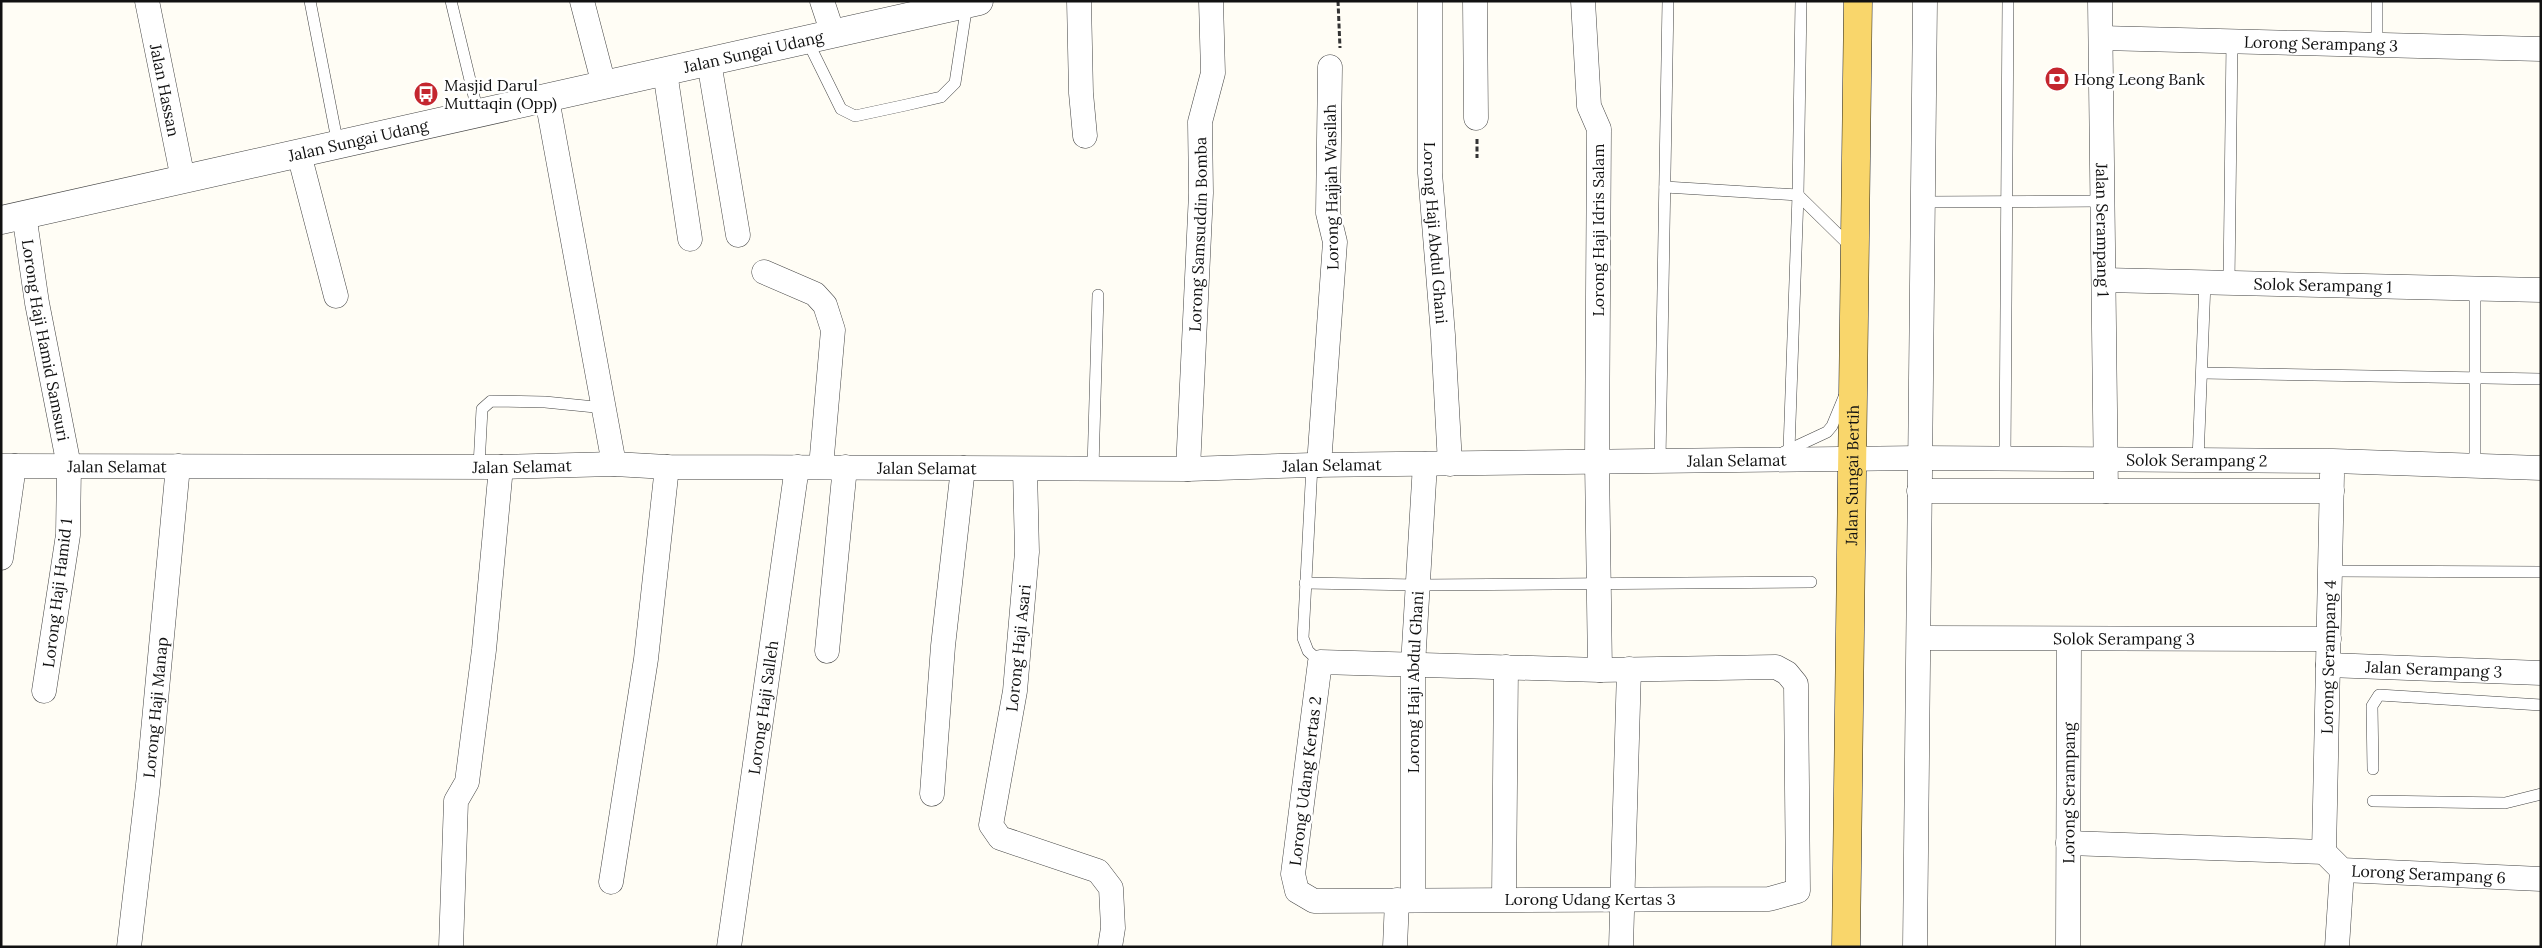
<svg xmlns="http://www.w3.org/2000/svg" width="2542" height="948" font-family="Lora,serif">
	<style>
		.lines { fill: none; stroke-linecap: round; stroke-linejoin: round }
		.service-casing { stroke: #444; stroke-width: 12 }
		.minor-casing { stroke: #444; stroke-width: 25 }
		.tertiary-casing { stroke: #444; stroke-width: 29 }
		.primary-casing { stroke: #222; stroke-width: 29 }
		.path { stroke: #333; stroke-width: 3; stroke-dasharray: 5 2.5; stroke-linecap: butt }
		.service { stroke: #fff; stroke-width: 11 }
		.minor { stroke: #fff; stroke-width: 24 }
		.tertiary { stroke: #fff; stroke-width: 28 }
		.primary { stroke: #f9d66b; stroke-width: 28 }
		.labels { text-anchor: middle; stroke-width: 5; stroke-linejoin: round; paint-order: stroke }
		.street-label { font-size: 16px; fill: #111; stroke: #fff }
		.poi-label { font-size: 16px; fill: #111; stroke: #fff; text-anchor: start }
	</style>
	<rect width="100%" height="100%" fill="#fffdf5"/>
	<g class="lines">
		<defs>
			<g id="service">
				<path d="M310,1L338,145"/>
				<path d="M451,1L478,113"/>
				<path d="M807,40L841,109L855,116L906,105L941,97L955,83L967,4"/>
				<path d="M2377,44V1"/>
				<path d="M1665,187L1798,195L1852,248"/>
				<path d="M1923,202L2103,201"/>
				<path d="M2229,283L2232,41"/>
				<path d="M2202,373L2541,379"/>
				<path d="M1789,450L1798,195L1801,1"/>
				<path d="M1784,452L1827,432L1832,426L1844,397"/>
				<path d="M2005,459L2008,1"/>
				<path d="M2198,460L2205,282"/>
				<path d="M1660,461L1668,1"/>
				<path d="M1312,465L1303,638L1308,651L1320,662"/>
				<path d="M479,466L482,409L491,401L545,402L605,408"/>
				<path d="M2475,466V289"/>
				<path d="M1093,468L1098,295"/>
				<path d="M2330,571L2541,572"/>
				<path d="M1305,583L1418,585L1811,582"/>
				<path d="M2373,769L2372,706L2379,695L2541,705"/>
				<path d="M2373,801L2505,803L2541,794"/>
			</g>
			<g id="minor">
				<path id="s1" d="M147,1L183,179"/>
				<path d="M582,1L604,85"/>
				<path d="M822,1L833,34"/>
				<path d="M1079,1L1081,93L1085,136"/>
				<path id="s2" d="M1430,1V173L1443,335L1450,464"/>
				<path d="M1475,1L1476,118"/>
				<path d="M1583,1L1589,106L1599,129L1597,462L1600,670"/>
				<path id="s3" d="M2100,1L2106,491"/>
				<path id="s4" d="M2101,38L2541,49"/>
				<path d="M709,62L738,235"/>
				<path d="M665,72L690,239"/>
				<path d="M547,99L614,464"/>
				<path d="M299,154L336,296"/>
				<path id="s5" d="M24,214L37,303L69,466L68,535L44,691"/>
				<path d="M764,272L815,294L825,305L833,330L821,467"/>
				<path id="s6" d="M2104,280L2541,290"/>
				<path d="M1319,465L1335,242L1328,213L1330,67"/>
				<path id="s7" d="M1,466L501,467L614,464L667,467L1188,469L1312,465L1919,458L2333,461L2541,468"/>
				<path d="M1025,469L1027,552L1015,691L991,825L1000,838L1098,871L1111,888L1113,928L1110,947"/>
				<path id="s8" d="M1188,469L1201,193L1200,122L1213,73L1211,1"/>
				<path d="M1919,491H2332"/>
				<path d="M1,558L14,466"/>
				<path id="s9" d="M1919,638L2329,639"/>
				<path d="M827,651L845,467"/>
				<path d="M1320,662L1600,670L1776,667L1787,673L1796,684L1798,891L1769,899L1314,901L1297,891L1293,874Z"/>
				<path id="s10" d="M2328,665L2541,673"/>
				<path d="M932,794L943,646L963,468"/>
				<path d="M2068,843L2324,852"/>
				<path id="s11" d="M2324,852L2332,475"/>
				<path id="s12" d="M2324,852L2342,870L2541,879"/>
				<path d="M611,882L646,659L667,467"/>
				<path d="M1504,899L1506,667"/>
				<path id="s13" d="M1413,900V665L1425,464"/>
				<path id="s14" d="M129,947L148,785L178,466"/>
				<path d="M451,947L456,801L467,782L484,650L501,467"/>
				<path id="s15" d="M729,947L797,467"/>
				<path d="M1395,947L1397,900"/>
				<path d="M1621,947L1629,669"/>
				<path d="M1915,947L1925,1"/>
				<path id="s16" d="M2068,947L2069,639"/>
				<path d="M2337,947L2342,870"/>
			</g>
			<g id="tertiary">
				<path id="s17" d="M1,220L979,1"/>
			</g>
			<g id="primary">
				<path id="s18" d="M1846,947L1858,1"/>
			</g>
		</defs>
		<!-- service casing -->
		<use href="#service" class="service-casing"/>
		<!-- minor casing -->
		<use href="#minor" class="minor-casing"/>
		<!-- tertiary casing -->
		<use href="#tertiary" class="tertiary-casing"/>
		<!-- primary casing -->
		<use href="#primary" class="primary-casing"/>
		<!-- path -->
		<g class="path">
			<path d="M1338,1L1340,48"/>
			<path d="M1477,139V158"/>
		</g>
		<!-- service -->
		<use href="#service" class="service"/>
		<!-- minor -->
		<use href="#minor" class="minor"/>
		<!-- tertiary -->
		<use href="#tertiary" class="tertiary"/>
		<!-- primary -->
		<use href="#primary" class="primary"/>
	</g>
	<!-- icons -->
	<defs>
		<symbol id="bank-disc" viewBox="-11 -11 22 22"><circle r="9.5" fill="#c4262e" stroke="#fff"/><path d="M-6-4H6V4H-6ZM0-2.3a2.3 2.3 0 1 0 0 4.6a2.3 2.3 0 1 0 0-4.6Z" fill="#fff"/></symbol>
		<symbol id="bus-disc" viewBox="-11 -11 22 22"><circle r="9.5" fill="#c4262e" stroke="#fff"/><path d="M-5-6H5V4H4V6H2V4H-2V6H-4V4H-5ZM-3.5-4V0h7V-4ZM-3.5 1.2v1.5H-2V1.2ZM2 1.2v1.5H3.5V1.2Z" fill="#fff"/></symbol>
	</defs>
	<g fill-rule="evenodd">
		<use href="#bank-disc" x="2043" y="65" width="28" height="28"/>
		<use href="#bus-disc" x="412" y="80" width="28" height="28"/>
	</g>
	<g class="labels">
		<!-- street labels -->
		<g class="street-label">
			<text dy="6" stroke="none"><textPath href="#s4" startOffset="220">Lorong Serampang 3</textPath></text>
			<text dy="6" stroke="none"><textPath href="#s17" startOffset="771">Jalan Sungai Udang</textPath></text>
			<text dy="6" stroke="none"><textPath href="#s1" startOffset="91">Jalan Hassan</textPath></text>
			<text dy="6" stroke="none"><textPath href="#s17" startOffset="366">Jalan Sungai Udang</textPath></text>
			<text transform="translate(1331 187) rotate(-91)" y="6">Lorong Hajjah Wasilah</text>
			<text transform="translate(1598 230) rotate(-90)" y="6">Lorong Haji Idris Salam</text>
			<text dy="6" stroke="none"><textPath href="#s3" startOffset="229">Jalan Serampang 1</textPath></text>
			<text dy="6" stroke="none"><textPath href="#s2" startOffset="232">Lorong Haji Abdul Ghani</textPath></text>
			<text dy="6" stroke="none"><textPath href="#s8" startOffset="235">Lorong Samsuddin Bomba</textPath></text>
			<text dy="6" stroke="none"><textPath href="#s6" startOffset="219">Solok Serampang 1</textPath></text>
			<text dy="6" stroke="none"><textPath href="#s5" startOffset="128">Lorong Haji Hamid Samsuri</textPath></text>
			<text dy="6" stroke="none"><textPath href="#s7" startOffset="1736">Jalan Selamat</textPath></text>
			<text dy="6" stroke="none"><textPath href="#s7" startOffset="2196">Solok Serampang 2</textPath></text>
			<text dy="6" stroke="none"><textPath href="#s7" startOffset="116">Jalan Selamat</textPath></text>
			<text dy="6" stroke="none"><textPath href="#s7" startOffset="521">Jalan Selamat</textPath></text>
			<text dy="6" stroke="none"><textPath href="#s7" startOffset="1331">Jalan Selamat</textPath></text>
			<text dy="6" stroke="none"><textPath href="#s7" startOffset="926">Jalan Selamat</textPath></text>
			<text dy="6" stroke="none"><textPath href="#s18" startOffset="472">Jalan Sungai Bertih</textPath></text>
			<text transform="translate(57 593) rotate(-83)" y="6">Lorong Haji Hamid 1</text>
			<text dy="6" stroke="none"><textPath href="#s9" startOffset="205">Solok Serampang 3</textPath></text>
			<text transform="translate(1018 648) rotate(-84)" y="6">Lorong Haji Asari</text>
			<text dy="6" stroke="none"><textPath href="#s11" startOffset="195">Lorong Serampang 4</textPath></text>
			<text dy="6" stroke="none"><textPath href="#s10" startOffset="106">Jalan Serampang 3</textPath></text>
			<text dy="6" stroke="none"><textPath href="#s13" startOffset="218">Lorong Haji Abdul Ghani</textPath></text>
			<text dy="6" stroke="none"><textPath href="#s14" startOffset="241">Lorong Haji Manap</textPath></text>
			<text dy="6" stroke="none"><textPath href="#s15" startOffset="242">Lorong Haji Salleh</textPath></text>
			<text transform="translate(1305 781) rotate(-83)" y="6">Lorong Udang Kertas 2</text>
			<text dy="6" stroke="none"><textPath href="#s16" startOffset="154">Lorong Serampang</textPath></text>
			<text dy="6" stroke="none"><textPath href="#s12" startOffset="112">Lorong Serampang 6</textPath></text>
			<text x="1590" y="905">Lorong Udang Kertas 3</text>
		</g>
		<!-- poi labels -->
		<g class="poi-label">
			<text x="2074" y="85">Hong Leong Bank</text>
			<text x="444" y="91">Masjid Darul<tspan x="444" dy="18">Muttaqin (Opp)</tspan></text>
		</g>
	</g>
	<!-- border -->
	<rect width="2542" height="948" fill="none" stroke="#111111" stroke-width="5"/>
</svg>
